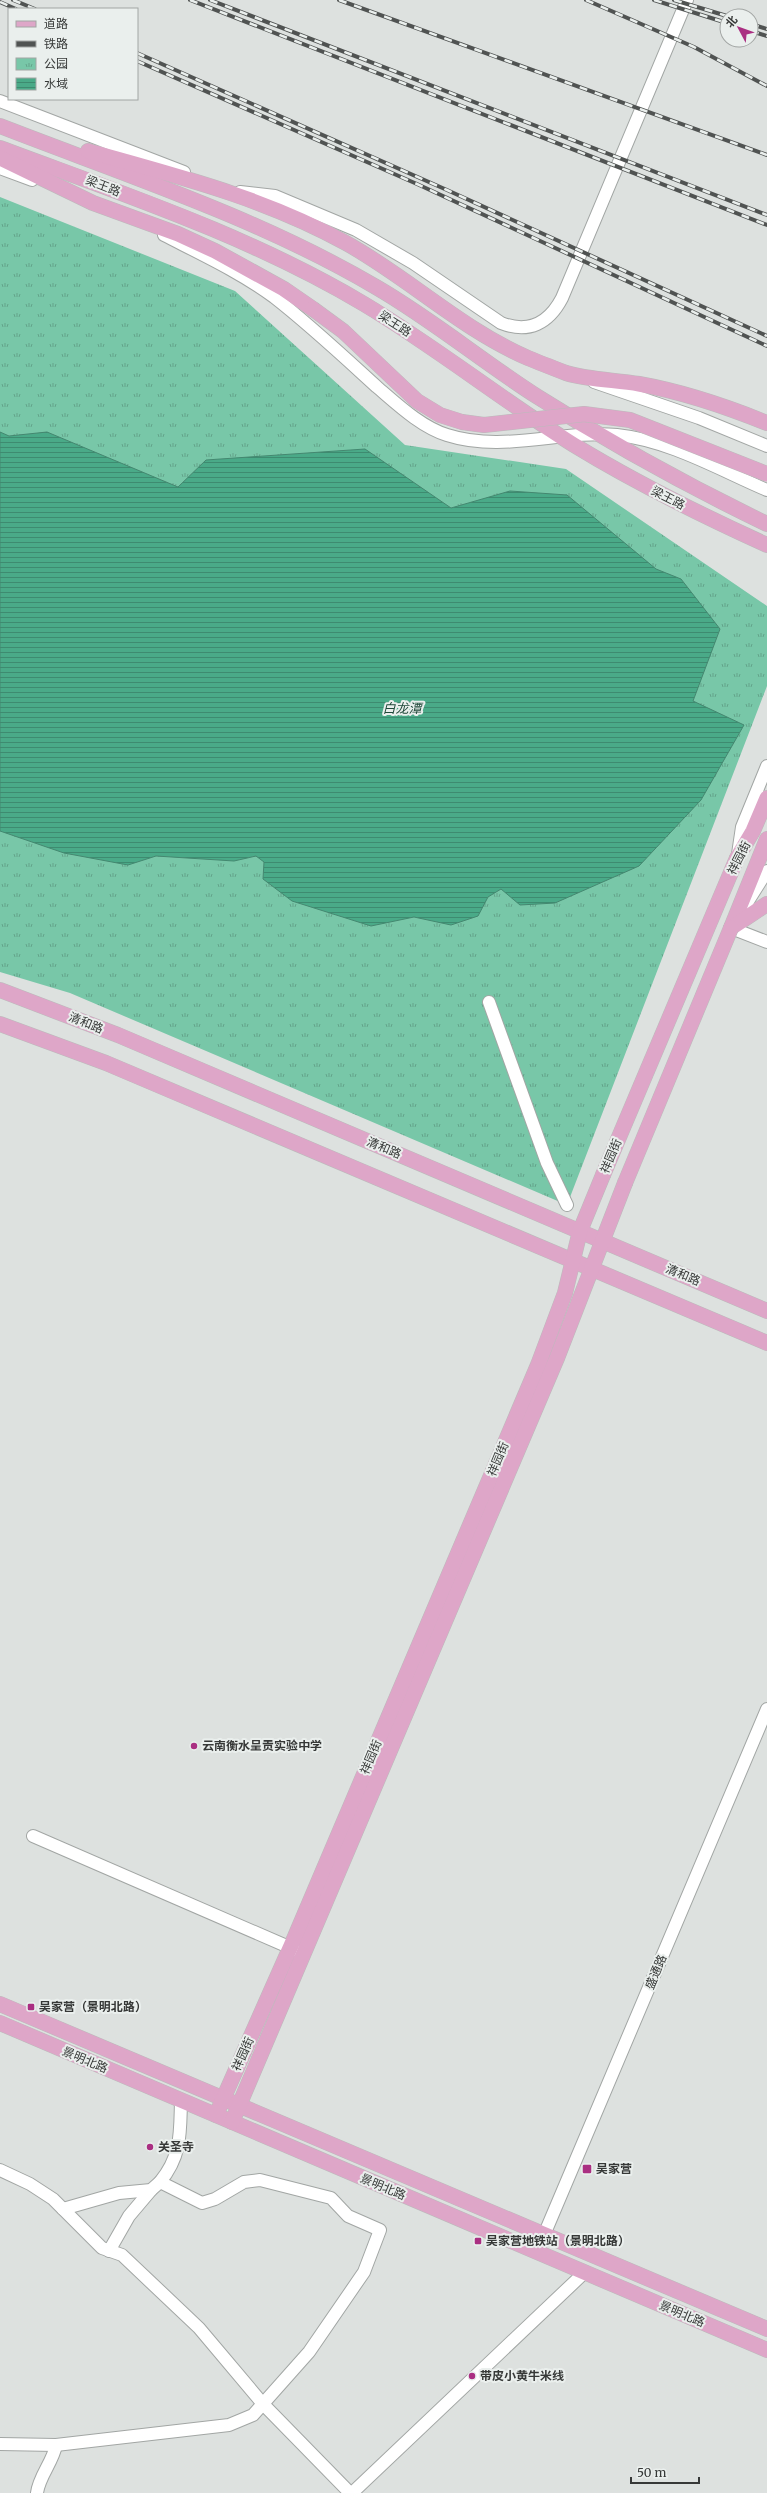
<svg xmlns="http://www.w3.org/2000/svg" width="767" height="2493" font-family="Merriweather,'Noto Sans SC',serif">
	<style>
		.park { fill: url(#park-tufts) }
		.water { fill: url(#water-rules); stroke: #448870 }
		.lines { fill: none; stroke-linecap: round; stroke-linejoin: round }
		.minor-casing { stroke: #a2a6a4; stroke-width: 14 }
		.major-casing { stroke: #bbb; stroke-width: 16 }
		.minor { stroke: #fff; stroke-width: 12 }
		.major { stroke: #dea6c8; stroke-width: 15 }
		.rail-casing { stroke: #505352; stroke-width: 4 }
		.rail { stroke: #eaefed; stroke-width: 2.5; stroke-dasharray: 8; stroke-linecap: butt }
		.major-bridge-casing { stroke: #bbb; stroke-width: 16; stroke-linecap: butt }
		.major-bridge { stroke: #dea6c8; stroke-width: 15 }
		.poi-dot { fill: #aa2f82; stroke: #eaefed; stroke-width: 1.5 }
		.labels { text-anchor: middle; stroke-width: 4; stroke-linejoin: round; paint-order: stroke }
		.street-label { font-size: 12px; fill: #363837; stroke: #eaefed }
		.poi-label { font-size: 12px; font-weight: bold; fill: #363837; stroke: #eaefed; text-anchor: start }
		.water-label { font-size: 13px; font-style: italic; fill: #1f4839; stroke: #eaefed }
	</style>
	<defs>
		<pattern id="park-tufts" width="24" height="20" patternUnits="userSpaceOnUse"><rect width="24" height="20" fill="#78c7a8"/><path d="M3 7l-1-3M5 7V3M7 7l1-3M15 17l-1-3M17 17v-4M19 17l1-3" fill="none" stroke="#63a38a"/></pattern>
		<pattern id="water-rules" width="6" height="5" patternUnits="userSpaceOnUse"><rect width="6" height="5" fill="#4aaa88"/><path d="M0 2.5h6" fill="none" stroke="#3e8b70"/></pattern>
	</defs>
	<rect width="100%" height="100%" fill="#dde1df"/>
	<!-- park -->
	<path class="park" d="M0,197L235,291L405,445L566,469L767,606V686L567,1205L70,993L0,972Z"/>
	<!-- water -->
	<path class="water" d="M0,432L9,436L47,432L178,487L206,460L365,449L451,508L510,491L567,495L656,569L681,579L720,629L693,701L744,725L701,800L639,866L555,903L520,905L501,889L488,897L478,916L451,925L414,917L371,926L292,901L263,879L264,862L256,856L234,861L156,856L128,865L64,853L0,831Z"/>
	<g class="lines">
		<defs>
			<g id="minor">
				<path d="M0,101L184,172"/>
				<path d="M0,168L32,180"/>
				<path d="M240,192L275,196L356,230L413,263L501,323C529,334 549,323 562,298L687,0"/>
				<path d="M164,235C201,254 240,272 274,297C310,325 343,356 377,387C397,404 421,427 447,435C503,453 560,430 617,435C669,440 720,470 767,490"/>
				<path d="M594,382L699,418L767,446"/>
				<path d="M738,854L742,827L767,766"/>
				<path d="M767,871L731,928L767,942"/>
				<path d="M489,1002L547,1163L567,1205"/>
				<path d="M33,1836L298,1951"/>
				<path d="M0,2170L30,2184L53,2199L102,2248L122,2255L199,2328L263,2404L350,2493"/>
				<path d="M63,2209L119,2193L151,2190L160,2182"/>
				<path d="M544,2235L767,1709"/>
				<path d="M109,2251L129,2216L151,2190"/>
				<path d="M0,2444L56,2445L229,2425L253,2415L309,2352L364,2272L380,2230L348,2216L331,2198L260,2180L244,2182L215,2199L202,2203L160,2182C182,2155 180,2133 181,2101"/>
				<path d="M37,2493C39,2476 53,2462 56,2445"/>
				<path d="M352,2493L585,2272"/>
			</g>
			<g id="major">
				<path d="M0,126C126,175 259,218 376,287C433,320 483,362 538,397C612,444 688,486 767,524"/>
				<path d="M0,148C123,194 250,236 364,304C436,347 502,400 574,445C636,483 701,515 767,545"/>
				<path d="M88,151C177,176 265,198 346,243C409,278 461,329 528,358C540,363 553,368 566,373C589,380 616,380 639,384C684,392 725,406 767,423"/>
				<path d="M0,158L93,203L178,234L215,251L284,289L313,309"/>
				<path d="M737,858L753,831L767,798"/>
				<path d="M731,928L767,839"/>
				<path d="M731,928L767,904"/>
				<path d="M0,990L118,1035L767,1311"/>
				<path d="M0,1024L106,1063L767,1343"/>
				<path d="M0,2004L767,2329"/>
				<path d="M0,2023L767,2350"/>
				<path d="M216,2115L294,1939L538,1365L565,1293L580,1231L603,1175"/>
				<path d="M232,2122L557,1358L625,1183"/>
			</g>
		</defs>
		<!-- minor casing -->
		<use href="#minor" class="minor-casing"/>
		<!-- major casing -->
		<use href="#major" class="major-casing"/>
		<!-- minor -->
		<use href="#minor" class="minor"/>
		<!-- major -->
		<use href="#major" class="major"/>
		<defs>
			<g id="rail">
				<path d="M13,0L35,9"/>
				<path d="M190,0L767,225"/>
				<path d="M210,0L767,215"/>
				<path d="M339,0L767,155"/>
				<path d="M586,0L694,47L767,86"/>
				<path d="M654,0L727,23"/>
				<path d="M674,0L727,16"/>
				<path d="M0,2L16,9"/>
				<path d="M751,24L767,29"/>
				<path d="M751,31L767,36"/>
				<path d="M137,53L447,190L767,336"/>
				<path d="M137,61L417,184L767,346"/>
			</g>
		</defs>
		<!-- rail casing -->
		<use href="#rail" class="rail-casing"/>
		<!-- rail -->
		<use href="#rail" class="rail"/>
		<defs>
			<g id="major-bridge">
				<path d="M313,309L343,331L417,401L440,415L462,422L484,425L584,414L630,420L767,474"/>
				<path d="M603,1175L737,858"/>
				<path d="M625,1183L731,928"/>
			</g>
		</defs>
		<!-- major-bridge casing -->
		<use href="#major-bridge" class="major-bridge-casing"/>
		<!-- major-bridge -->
		<use href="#major-bridge" class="major-bridge"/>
	</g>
	<!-- markers -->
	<g class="poi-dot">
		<circle cx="194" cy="1746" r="4"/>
		<rect x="27" y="2003" width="8" height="8" rx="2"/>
		<circle cx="150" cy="2147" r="4"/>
		<rect x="582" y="2164" width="10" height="10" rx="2"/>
		<rect x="474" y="2237" width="8" height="8" rx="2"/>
		<circle cx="472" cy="2376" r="4"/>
	</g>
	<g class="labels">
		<!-- street labels -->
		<g class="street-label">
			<text transform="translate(103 186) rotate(21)" y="4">梁王路</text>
			<text transform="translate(395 324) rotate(33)" y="4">梁王路</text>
			<text transform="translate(668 498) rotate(27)" y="4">梁王路</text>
			<text transform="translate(739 858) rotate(-63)" y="4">祥园街</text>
			<text transform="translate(86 1023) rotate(22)" y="4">清和路</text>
			<text transform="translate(384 1148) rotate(23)" y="4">清和路</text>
			<text transform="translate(611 1156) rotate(-67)" y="4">祥园街</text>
			<text transform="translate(683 1275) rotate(23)" y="4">清和路</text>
			<text transform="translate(498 1459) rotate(-67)" y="4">祥园街</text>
			<text transform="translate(371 1757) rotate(-67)" y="4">祥园街</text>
			<text transform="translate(656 1972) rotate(-67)" y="4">盛通路</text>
			<text transform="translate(243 2054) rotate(-66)" y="4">祥园街</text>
			<text transform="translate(85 2060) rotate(23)" y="4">景明北路</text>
			<text transform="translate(383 2187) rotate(23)" y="4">景明北路</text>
			<text transform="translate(682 2314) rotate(23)" y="4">景明北路</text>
		</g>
		<!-- poi labels -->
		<g class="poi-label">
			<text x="202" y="1750">云南衡水呈贡实验中学</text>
			<text x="39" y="2011">吴家营（景明北路）</text>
			<text x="158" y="2151">关圣寺</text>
			<text x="596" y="2173">吴家营</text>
			<text x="486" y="2245">吴家营地铁站（景明北路）</text>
			<text x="480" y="2380">带皮小黄牛米线</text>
		</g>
		<!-- water labels -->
		<g class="water-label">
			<text x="402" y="713">白龙潭</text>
		</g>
	</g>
	<!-- legend -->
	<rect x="8" y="8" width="130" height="92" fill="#eaefed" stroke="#a2a6a4"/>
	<rect x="16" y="21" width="20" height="6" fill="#dea6c8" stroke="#a2a6a4"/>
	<text x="44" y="28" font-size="12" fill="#363837">道路</text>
	<rect x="16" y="41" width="20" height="6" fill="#505352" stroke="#a2a6a4"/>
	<text x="44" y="48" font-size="12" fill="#363837">铁路</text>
	<rect x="16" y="58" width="20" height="12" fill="url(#park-tufts)" stroke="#a2a6a4"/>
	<text x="44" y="68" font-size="12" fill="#363837">公园</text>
	<rect x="16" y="78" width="20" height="12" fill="url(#water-rules)" stroke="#a2a6a4"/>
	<text x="44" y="88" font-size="12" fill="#363837">水域</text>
	<!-- north arrow -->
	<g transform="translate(739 28) rotate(311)"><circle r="19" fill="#eaefed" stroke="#a2a6a4"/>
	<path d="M0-3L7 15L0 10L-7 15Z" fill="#aa2f82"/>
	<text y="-6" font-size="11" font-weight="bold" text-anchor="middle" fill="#363837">北</text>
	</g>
	<!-- scale -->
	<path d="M631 2477v6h68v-6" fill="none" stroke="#363837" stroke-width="2"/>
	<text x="637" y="2477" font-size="12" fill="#363837" stroke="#eaefed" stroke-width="3" paint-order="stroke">50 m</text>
</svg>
